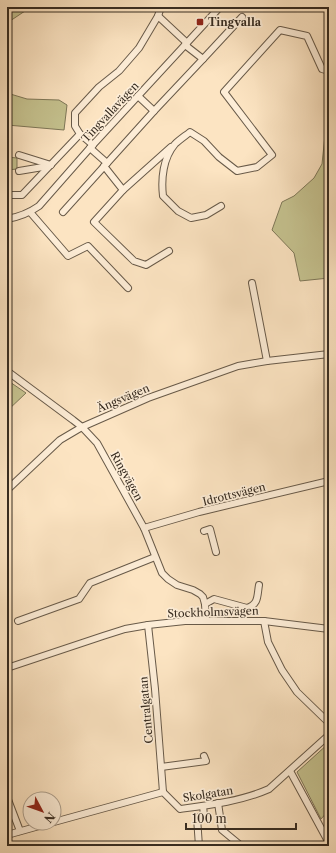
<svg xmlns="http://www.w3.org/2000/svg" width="336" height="853" font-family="'Libre Caslon Text',serif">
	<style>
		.green { fill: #c5c28f; stroke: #7e7758 }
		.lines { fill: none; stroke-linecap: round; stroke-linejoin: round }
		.minor-casing { stroke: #685a49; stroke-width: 8 }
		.minor { stroke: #fdedd7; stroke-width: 6 }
		.poi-dot { fill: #8f2418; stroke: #fdedd7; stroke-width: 1.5 }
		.labels { text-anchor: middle; stroke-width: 3.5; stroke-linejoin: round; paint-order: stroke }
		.poi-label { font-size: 11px; font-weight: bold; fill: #372c21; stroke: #fdedd7; text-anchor: start }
		.street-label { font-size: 11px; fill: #372c21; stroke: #fdedd7 }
	</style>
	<rect width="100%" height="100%" fill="#fce4c2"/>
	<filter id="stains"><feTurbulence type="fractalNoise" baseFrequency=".005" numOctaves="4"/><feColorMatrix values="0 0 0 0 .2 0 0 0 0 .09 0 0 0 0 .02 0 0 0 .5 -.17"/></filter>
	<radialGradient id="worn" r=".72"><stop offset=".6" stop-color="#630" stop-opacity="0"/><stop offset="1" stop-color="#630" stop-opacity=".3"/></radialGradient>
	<!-- green -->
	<g class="green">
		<path d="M7,7H31L7,23Z"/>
		<path d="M7,93L27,99L59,100L67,105L64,130L7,125Z"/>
		<path d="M329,97V278L300,281L294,253L272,230L282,202L294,196L314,178L322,164Z"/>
		<path d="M7,157L17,158V169L7,170Z"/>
		<path d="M7,380L26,393L7,411Z"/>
		<path d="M329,743V810L321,819L297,772Z"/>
	</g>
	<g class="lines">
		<defs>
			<g id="minor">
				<path d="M158,16L161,7"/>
				<path d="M185,45L203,59L242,17"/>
				<path d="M138,96L154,111"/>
				<path d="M93,145L80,134L75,126V113L99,87L119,71L139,48L158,16L187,43"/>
				<path d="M90,148L107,163"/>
				<path d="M19,155L51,165"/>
				<path d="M104,166L123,190L94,222L134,261L146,265L169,251"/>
				<path d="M19,171L49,166"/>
				<path d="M123,190L171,147"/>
				<path d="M7,195H22L80,134"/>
				<path d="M221,206L206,215L191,218L178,211L163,196C161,179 163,158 175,144C179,140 185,136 190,132L204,141L219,157L237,171L257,167L272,155L224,92L280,30L307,36L322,69L329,71"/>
				<path d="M30,212L68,256L88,246L128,288"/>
				<path d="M63,212L154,111L203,59"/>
				<path d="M7,219C19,217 29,213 39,206L90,148L220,7"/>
				<path d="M252,283L267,361"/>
				<path d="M7,371L73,420L82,427L97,443L144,528L162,573L168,579L177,585L193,590L200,594L203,597L205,604L206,621"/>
				<path d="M7,490L60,440L82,427L148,398L238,366L267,361L329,354"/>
				<path d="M144,528L199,512L329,481"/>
				<path d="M204,531L210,529L216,552"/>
				<path d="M205,604L214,599L247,608C259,604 257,596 259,585"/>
				<path d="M18,621L79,599L90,583L155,557"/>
				<path d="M264,621L268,642L282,670L297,692L329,723"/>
				<path d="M148,625L155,689L163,792"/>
				<path d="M7,668L103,636L125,629L148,625L185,621H264L329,629"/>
				<path d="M161,767L206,761L204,756"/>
				<path d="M290,771L329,843"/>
				<path d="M163,792L180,809C210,805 242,801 269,789L329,735"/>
				<path d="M7,797L20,831"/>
				<path d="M218,803L222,830L239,844"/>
				<path d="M54,822L163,792"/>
				<path d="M7,835L50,823"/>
				<path d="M199,846L197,818L204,815L203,806"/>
			</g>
		</defs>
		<!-- minor casing -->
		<use href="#minor" class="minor-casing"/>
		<!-- minor -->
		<use href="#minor" class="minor"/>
	</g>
	<!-- markers -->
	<rect class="poi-dot" x="196" y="18" width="8" height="8" rx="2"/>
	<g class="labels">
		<!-- poi labels -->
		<g class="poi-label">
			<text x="208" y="26">Tingvalla</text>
		</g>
		<!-- street labels -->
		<g class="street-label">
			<text transform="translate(110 112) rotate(-47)" y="4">Tingvallavägen</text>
			<text transform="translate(123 398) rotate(-23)" y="4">Ängsvägen</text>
			<text transform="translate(127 476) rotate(61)" y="4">Ringvägen</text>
			<text transform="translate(234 494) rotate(-14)" y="4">Idrottsvägen</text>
			<text transform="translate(213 612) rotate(-2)" y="4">Stockholmsvägen</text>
			<text transform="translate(146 710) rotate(-95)" y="4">Centralgatan</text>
			<text transform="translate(208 794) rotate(-9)" y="4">Skolgatan</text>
		</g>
	</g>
	<!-- margin -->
	<rect width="336" height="853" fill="none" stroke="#fce4c2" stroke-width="24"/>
	<rect x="8" y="8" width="320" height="837" fill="none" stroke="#372c21" stroke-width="2"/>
	<rect x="12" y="12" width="312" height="829" fill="none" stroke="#372c21"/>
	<!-- north arrow -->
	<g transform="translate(42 811) rotate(131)"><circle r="19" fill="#fdedd7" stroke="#aea08e"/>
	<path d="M0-3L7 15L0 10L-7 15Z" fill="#8f2418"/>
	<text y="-6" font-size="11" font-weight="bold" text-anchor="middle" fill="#372c21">N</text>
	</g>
	<!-- scale -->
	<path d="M186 823v6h110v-6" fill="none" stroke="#372c21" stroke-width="2"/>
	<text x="192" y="823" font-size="12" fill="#372c21" stroke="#fdedd7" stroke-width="3" paint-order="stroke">100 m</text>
	<rect width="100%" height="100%" filter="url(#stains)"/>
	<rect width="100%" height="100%" fill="url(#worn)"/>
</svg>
